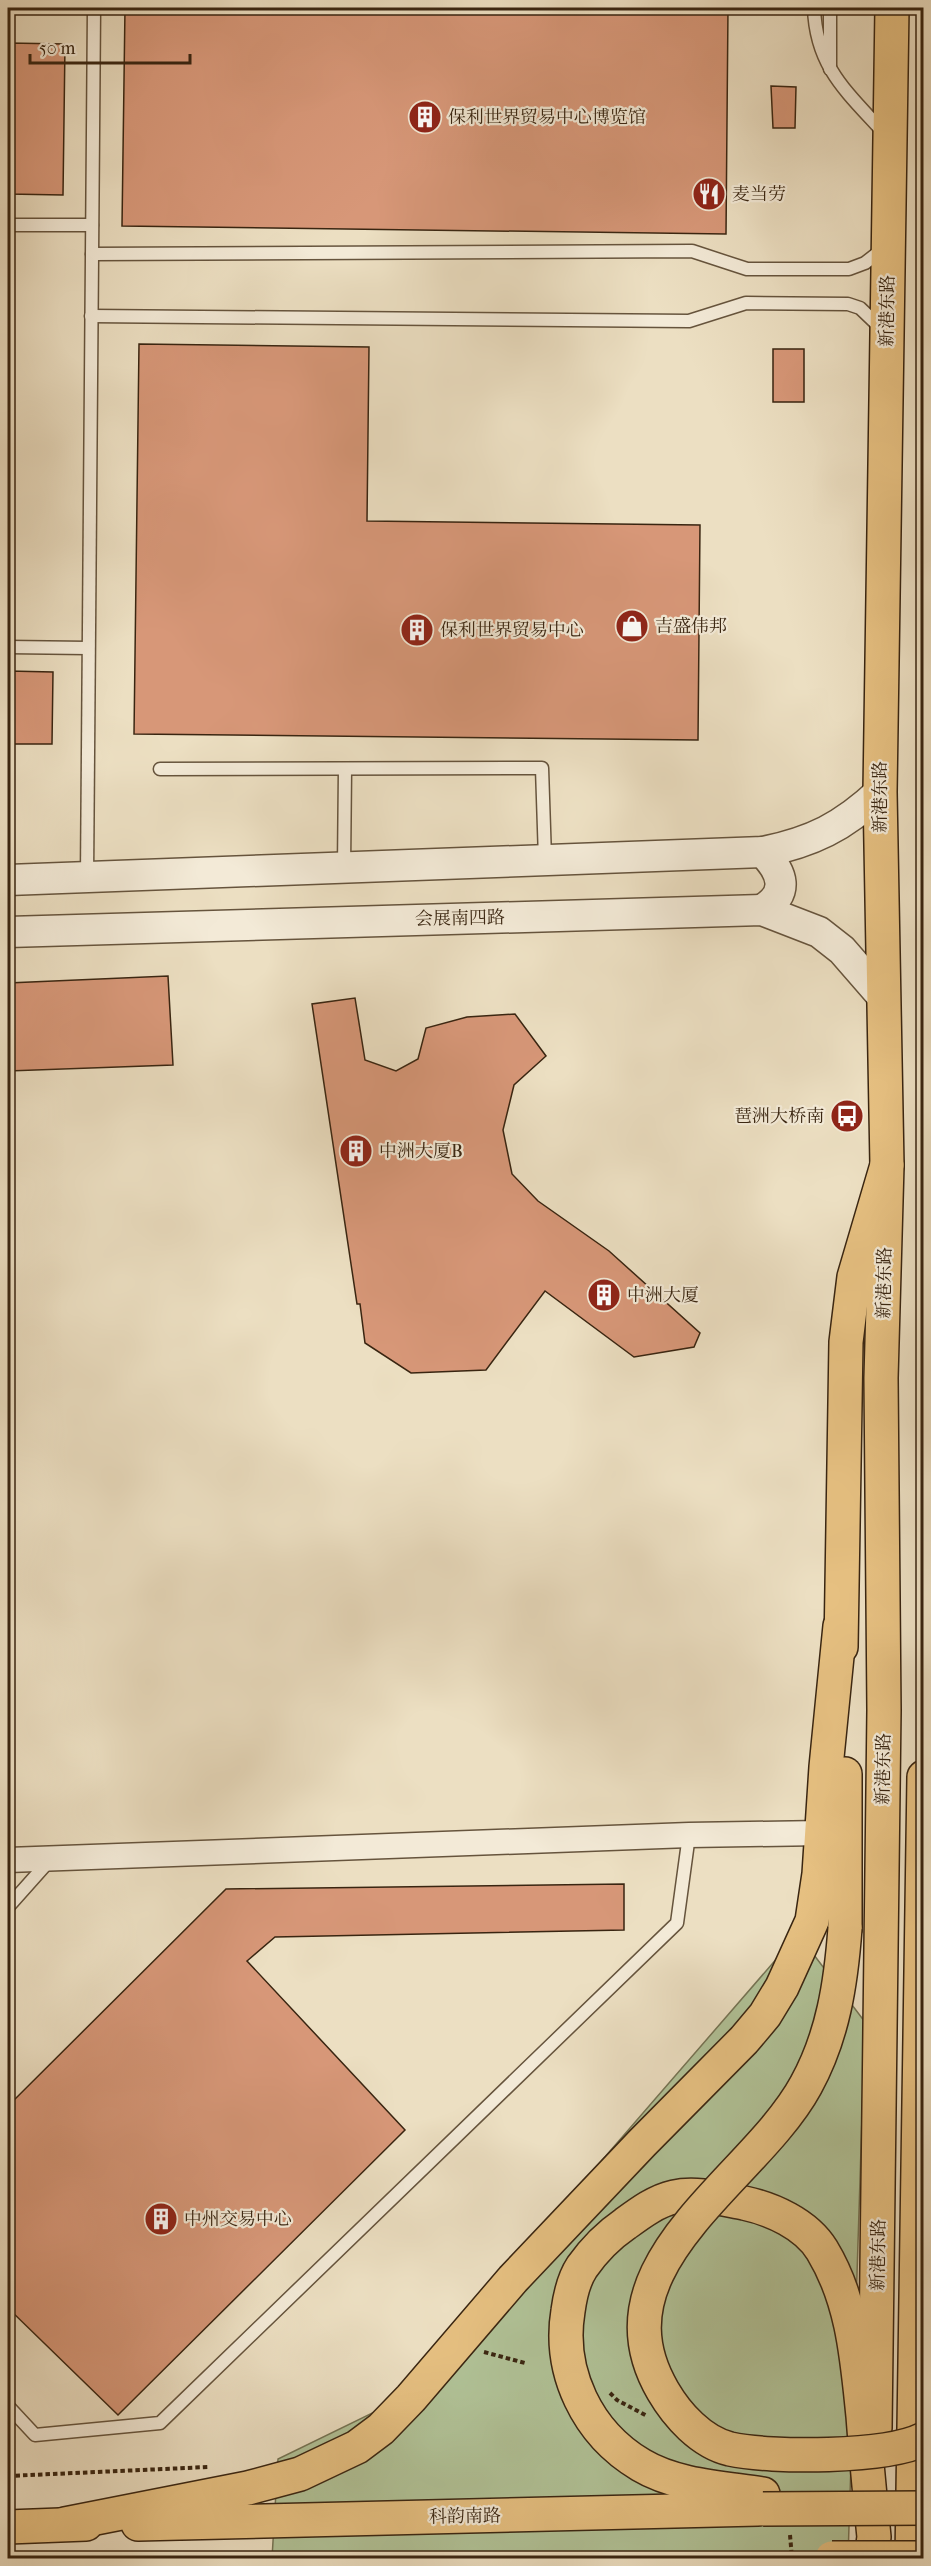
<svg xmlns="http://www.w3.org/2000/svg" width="931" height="2566" font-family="'IM FELL French Canon','Noto Serif SC',serif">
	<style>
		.green { fill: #b1c398; stroke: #757454; stroke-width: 1.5 }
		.building { fill: #d79778; stroke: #392511; stroke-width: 1.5 }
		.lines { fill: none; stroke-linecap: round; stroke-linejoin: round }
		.service-casing { stroke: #66543d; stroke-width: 15 }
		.minor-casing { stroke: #66543d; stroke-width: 27 }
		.tertiary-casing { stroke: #66543d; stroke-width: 33 }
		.primary-casing { stroke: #392511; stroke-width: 36 }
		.trunk-casing { stroke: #392511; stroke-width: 36 }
		.path { stroke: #392511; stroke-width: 4; stroke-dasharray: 4.5 3; stroke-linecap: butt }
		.service { stroke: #f3ead7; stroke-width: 12 }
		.minor { stroke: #f3ead7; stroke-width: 24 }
		.tertiary { stroke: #f3ead7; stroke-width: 30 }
		.primary { stroke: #e6c081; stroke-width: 33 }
		.trunk { stroke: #e6c081; stroke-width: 33 }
		.trunk-bridge-casing { stroke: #392511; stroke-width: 36; stroke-linecap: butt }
		.trunk-bridge { stroke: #e6c081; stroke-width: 33 }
		.labels { text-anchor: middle; stroke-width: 4.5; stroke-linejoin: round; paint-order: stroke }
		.poi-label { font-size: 18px; fill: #392511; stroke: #f3ead7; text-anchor: start }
		.street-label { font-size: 18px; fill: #392511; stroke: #f3ead7 }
	</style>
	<rect width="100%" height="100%" fill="#ecdfc2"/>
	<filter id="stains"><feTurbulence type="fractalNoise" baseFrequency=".00333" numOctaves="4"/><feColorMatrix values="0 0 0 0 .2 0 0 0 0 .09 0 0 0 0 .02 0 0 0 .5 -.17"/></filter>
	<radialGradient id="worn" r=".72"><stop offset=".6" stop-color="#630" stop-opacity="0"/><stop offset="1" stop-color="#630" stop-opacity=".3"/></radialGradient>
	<!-- green -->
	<path class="green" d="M798,1934L865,2022L848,2558H272L278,2459L391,2404Z"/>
	<!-- building -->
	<g class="building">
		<path d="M125,8H728L726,234L122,226Z"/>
		<path d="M8,43L65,44L63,195L8,194Z"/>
		<path d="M771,86L796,87L795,128H773Z"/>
		<path d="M139,344L369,347L367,521L700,525L698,740L134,734Z"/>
		<rect x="773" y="349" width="31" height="53"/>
		<path d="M8,671L53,672L52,744H8Z"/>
		<path d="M168,976L173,1065L8,1071V983Z"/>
		<path d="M355,998L365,1060L396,1071L418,1059L426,1028L467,1017L515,1014L546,1056L514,1085L503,1130L512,1174L538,1201L609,1251L700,1333L694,1347L634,1357L545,1291L486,1370L411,1373L365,1343L360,1304H357L312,1004Z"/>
		<path d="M624,1884V1930L275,1937L247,1961L405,2130L118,2415L8,2308V2106L226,1889Z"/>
	</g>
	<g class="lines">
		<defs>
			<g id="service">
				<path d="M814,8C816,67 847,92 884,133"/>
				<path d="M830,8V69"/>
				<path d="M8,225H92"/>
				<path d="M92,254L692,251L747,269H849L865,263L883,249"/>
				<path d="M91,316L689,321L746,303L848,304L860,308L882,329"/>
				<path d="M8,647L88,648"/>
				<path d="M160,769L542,768L545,859"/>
				<path d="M344,867L345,769"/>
				<path d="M87,876L94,8"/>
				<path d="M8,1907L49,1861"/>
				<path d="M8,2406L35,2435L160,2423L677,1923L689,1835"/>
			</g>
			<path id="minor" d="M8,1860L689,1835L822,1833"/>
			<g id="tertiary">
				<path d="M8,880L763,852C812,842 843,827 880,792"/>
				<path d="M762,910C790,893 783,873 763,852"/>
				<path d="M8,932L762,910L819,932L842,950L882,996"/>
			</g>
			<g id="primary">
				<path d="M875,2428L884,1710L881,1378L887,1165L880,792L892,8"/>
				<path d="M912,2558L924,1777"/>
			</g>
			<g id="trunk">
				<path d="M841,1647L846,1342L854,1277L887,1165"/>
				<path d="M845,1928V1774"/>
				<path d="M763,2494C724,2488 676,2486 641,2465C587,2433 558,2372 568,2311C570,2296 574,2279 582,2267C594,2250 609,2235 625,2224C640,2213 656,2201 674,2197C696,2192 722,2199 744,2203C772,2209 806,2224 822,2250C853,2301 857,2358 863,2416C866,2456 870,2497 874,2537L871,2558"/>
				<path d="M65,2524L248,2488L300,2474L357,2447L381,2429L411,2398L513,2279L642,2143L744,2040L765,2015L782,1987L812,1921L819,1874L826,1767L840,1626"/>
				<path d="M138,2524L758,2509"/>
				<path d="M8,2527L86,2524"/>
			</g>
		</defs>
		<!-- service casing -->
		<use href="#service" class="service-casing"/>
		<!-- minor casing -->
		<use href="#minor" class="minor-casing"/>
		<!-- tertiary casing -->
		<use href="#tertiary" class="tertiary-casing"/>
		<!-- primary casing -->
		<use href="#primary" class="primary-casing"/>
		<!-- trunk casing -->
		<use href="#trunk" class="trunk-casing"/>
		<!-- path -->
		<g class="path">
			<path d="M484,2352L525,2363"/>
			<path d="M610,2393L617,2400L647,2416"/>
			<path d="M8,2476L208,2467"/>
			<path d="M790,2535L792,2558"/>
		</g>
		<!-- service -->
		<use href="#service" class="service"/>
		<!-- minor -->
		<use href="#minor" class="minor"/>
		<!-- tertiary -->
		<use href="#tertiary" class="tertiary"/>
		<!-- primary -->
		<use href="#primary" class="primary"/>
		<!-- trunk -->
		<use href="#trunk" class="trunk"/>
		<defs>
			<g id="trunk-bridge">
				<path d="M845,1928C841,1983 833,2036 806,2085C754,2181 589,2265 663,2391C677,2415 701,2442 730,2449C772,2458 886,2458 924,2439"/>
				<path d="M763,2509L924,2508"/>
				<path d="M832,2558H924"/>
			</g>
		</defs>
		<!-- trunk-bridge casing -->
		<use href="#trunk-bridge" class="trunk-bridge-casing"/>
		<!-- trunk-bridge -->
		<use href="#trunk-bridge" class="trunk-bridge"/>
	</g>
	<!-- icons -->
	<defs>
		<symbol id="building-disc" viewBox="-11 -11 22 22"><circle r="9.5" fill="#8f2418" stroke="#f3ead7"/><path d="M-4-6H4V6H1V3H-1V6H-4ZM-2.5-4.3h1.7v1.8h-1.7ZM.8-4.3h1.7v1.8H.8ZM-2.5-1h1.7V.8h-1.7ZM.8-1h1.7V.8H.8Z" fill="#fff"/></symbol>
		<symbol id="restaurant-disc" viewBox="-11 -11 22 22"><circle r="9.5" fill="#8f2418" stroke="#f3ead7"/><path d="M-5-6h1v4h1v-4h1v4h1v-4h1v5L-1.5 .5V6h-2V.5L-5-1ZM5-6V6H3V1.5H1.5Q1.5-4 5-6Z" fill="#fff"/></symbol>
		<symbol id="shop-disc" viewBox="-11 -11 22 22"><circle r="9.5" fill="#8f2418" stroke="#f3ead7"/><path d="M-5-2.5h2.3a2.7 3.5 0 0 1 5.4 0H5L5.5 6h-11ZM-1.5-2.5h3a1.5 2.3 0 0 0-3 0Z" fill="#fff"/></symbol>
		<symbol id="bus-disc" viewBox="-11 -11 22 22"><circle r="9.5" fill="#8f2418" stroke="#f3ead7"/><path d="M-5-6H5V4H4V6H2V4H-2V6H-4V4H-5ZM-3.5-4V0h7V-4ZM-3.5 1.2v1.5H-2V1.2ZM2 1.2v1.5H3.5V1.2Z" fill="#fff"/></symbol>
	</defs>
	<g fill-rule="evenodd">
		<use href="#building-disc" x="406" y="98" width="38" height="38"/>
		<use href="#restaurant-disc" x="690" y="175" width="38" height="38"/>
		<use href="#shop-disc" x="613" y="607" width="38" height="38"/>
		<use href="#building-disc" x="398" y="611" width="38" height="38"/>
		<use href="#bus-disc" x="828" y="1097" width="38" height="38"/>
		<use href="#building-disc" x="337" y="1132" width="38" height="38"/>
		<use href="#building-disc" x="585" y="1276" width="38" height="38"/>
		<use href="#building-disc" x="142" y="2200" width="38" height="38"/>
	</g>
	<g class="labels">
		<!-- poi labels -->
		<g class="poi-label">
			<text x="448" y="123">保利世界贸易中心博览馆</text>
			<text x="732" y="200">麦当劳</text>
			<text x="655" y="632">吉盛伟邦</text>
			<text x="440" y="636">保利世界贸易中心</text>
			<text x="824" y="1122" text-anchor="end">琶洲大桥南</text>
			<text x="379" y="1157">中洲大厦B</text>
			<text x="627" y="1301">中洲大厦</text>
			<text x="184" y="2225">中州交易中心</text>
		</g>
		<!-- street labels -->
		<g class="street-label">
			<text transform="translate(887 311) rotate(-89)" y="6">新港东路</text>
			<text transform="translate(880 797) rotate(-90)" y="6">新港东路</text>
			<text transform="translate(460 918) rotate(-1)" y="6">会展南四路</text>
			<text transform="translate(884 1283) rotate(-89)" y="6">新港东路</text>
			<text transform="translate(883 1769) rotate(-89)" y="6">新港东路</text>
			<text transform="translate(878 2255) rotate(-89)" y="6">新港东路</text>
			<text transform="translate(465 2516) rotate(-1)" y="6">科韵南路</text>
		</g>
	</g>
	<!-- margin -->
	<rect width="931" height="2566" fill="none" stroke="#ecdfc2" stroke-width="30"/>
	<rect x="9" y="9" width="913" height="2548" fill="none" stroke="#392511" stroke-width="3"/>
	<rect x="15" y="15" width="901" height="2536" fill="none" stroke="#392511" stroke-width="1.5"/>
	<!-- scale -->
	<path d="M30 54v9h160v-9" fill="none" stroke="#392511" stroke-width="3"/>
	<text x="39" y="54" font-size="18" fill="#392511" stroke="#f3ead7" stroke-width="4.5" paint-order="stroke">50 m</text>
	<rect width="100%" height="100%" filter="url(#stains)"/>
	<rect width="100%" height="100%" fill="url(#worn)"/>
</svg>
